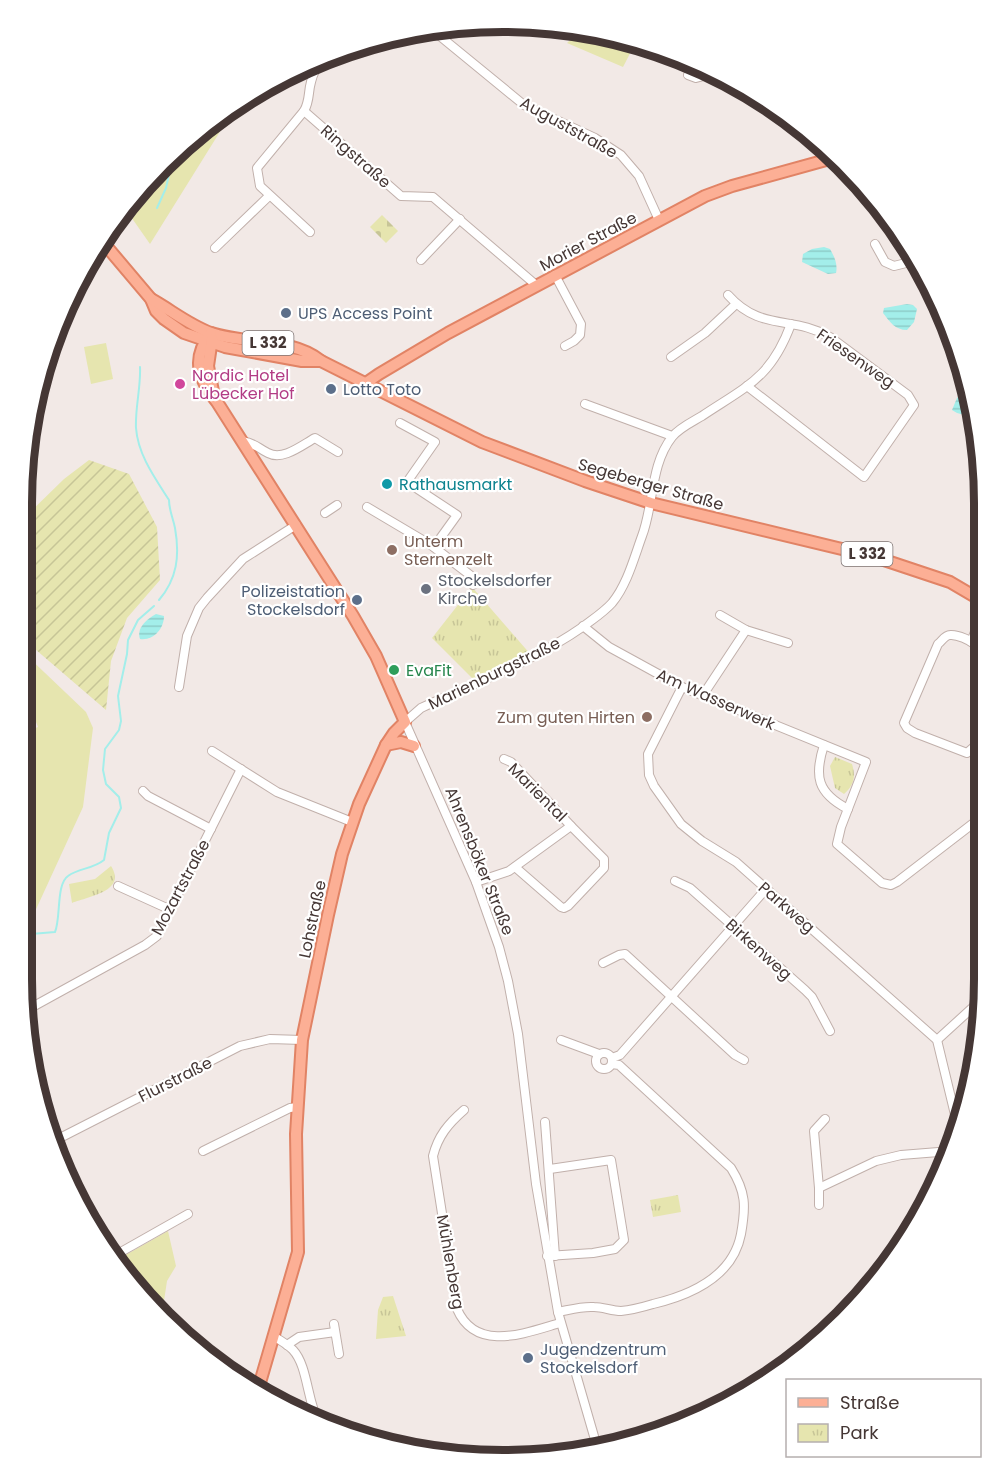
<svg xmlns="http://www.w3.org/2000/svg" width="1005" height="1481" font-family="Poppins,sans-serif">
	<style>
		.grass { fill: #e6e5af }
		.cemetery { fill: url(#cemetery-stones) }
		.park { fill: url(#park-tufts) }
		.garden { fill: url(#garden-furrows) }
		.water { fill: url(#water-rules) }
		.lines { fill: none; stroke-linecap: round; stroke-linejoin: round }
		.stream { stroke: #a3eeea; stroke-width: 2 }
		.minor-casing { stroke: #c1b0ab; stroke-width: 10 }
		.major-casing { stroke: #e18365; stroke-width: 14 }
		.minor { stroke: #fff; stroke-width: 8 }
		.major { stroke: #fcaf95; stroke-width: 10 }
		.service-dot { fill: #5c6f8a; stroke: #fff; stroke-width: 2 }
		.hotel-dot { fill: #d1479c; stroke: #fff; stroke-width: 2 }
		.culture-dot { fill: #0f9aa8; stroke: #fff; stroke-width: 2 }
		.education-dot { fill: #8d6e63; stroke: #fff; stroke-width: 2 }
		.worship-dot { fill: #6b7280; stroke: #fff; stroke-width: 2 }
		.leisure-dot { fill: #2e9e5b; stroke: #fff; stroke-width: 2 }
		.labels { text-anchor: middle; stroke-width: 4.5; stroke-linejoin: round; paint-order: stroke }
		.shield { fill: #fff; stroke: #7d7372; stroke-width: 1.5 }
		.shield-label { font-size: 15px; font-weight: bold; fill: #453735 }
		.street-label { font-size: 16px; fill: #453735; stroke: #fff }
		.service-label { font-size: 16px; fill: #4e5e75; stroke: #fff; text-anchor: start }
		.hotel-label { font-size: 16px; fill: #b23c85; stroke: #fff; text-anchor: start }
		.culture-label { font-size: 16px; fill: #0d838f; stroke: #fff; text-anchor: start }
		.education-label { font-size: 16px; fill: #785e54; stroke: #fff; text-anchor: start }
		.worship-label { font-size: 16px; fill: #5b616d; stroke: #fff; text-anchor: start }
		.leisure-label { font-size: 16px; fill: #27864d; stroke: #fff; text-anchor: start }
		.rim { fill: none; stroke: #453735; stroke-width: 8 }
	</style>
	<defs>
		<pattern id="cemetery-stones" width="16" height="16" patternUnits="userSpaceOnUse" patternTransform="scale(1.5)"><rect width="16" height="16" fill="#e6e5af"/><path d="M2 7V4a2 2 0 0 1 4 0v3zM10 15v-3a2 2 0 0 1 4 0v3z" fill="#c7c597"/></pattern>
		<pattern id="park-tufts" width="24" height="20" patternUnits="userSpaceOnUse" patternTransform="scale(1.5)"><rect width="24" height="20" fill="#e6e5af"/><path d="M3 7l-1-3M5 7V3M7 7l1-3M15 17l-1-3M17 17v-4M19 17l1-3" fill="none" stroke="#c7c597"/></pattern>
		<pattern id="garden-furrows" width="10" height="10" patternUnits="userSpaceOnUse" patternTransform="scale(1.5)"><rect width="10" height="10" fill="#e6e5af"/><path d="M-1 1l2-2M0 10L10 0M9 11l2-2" fill="none" stroke="#c7c597"/></pattern>
		<pattern id="water-rules" width="6" height="5" patternUnits="userSpaceOnUse" patternTransform="scale(1.5)"><rect width="6" height="5" fill="#a3eeea"/><path d="M0 2.5h6" fill="none" stroke="#8ecdc9"/></pattern>
	</defs>
	<rect width="100%" height="100%" fill="#f2e9e6"/>
	<!-- grass -->
	<g class="grass">
		<path d="M582,29L597,30L636,42L623,67L567,43Z"/>
		<path d="M244,98L236,106L150,244L129,214L162,179L157,168L162,162L235,102Z"/>
		<path d="M106,343L113,379L91,384L84,347Z"/>
		<path d="M21,647L23,652L86,712L93,728L83,807L21,942V734L38,727L21,684Z"/>
		<path d="M168,1231L176,1266L167,1281L162,1314L115,1261Z"/>
	</g>
	<!-- cemetery -->
	<path class="cemetery" d="M382,215L398,231L386,243L370,227Z"/>
	<!-- park -->
	<g class="park">
		<path d="M472,587L532,656L475,681L432,638Z"/>
		<path d="M835,757L852,764C856,777 854,785 844,794L835,788L830,766Z"/>
		<path d="M111,866C127,891 90,896 72,903L69,884L95,879Z"/>
		<path d="M678,1195L681,1212L653,1217L650,1200Z"/>
		<path d="M393,1296L406,1336L376,1339L378,1310L383,1297Z"/>
	</g>
	<!-- garden -->
	<path class="garden" d="M89,460L129,474L157,527L160,580L127,618L111,661L106,710L21,637V521L64,479Z"/>
	<!-- water -->
	<g class="water">
		<path d="M824,247L830,249C834,256 838,264 836,273L828,274L802,262L803,254L812,249Z"/>
		<path d="M907,304L913,305L917,309L914,322L907,330C895,330 890,322 883,313L884,308Z"/>
		<path d="M961,395L972,399L976,418L957,413L952,410L957,398Z"/>
		<path d="M156,614L164,616C164,629 153,641 140,639C136,628 147,619 156,614Z"/>
	</g>
	<g class="lines">
		<!-- stream -->
		<g class="stream">
			<path d="M157,208L166,188L173,156"/>
			<path d="M140,367C141,387 135,408 136,428C138,455 155,478 169,500C169,510 173,518 175,528C180,556 177,579 159,600"/>
			<path d="M21,939L31,934L55,932C61,918 56,884 68,876C79,868 93,869 104,860L109,833L121,808L119,797L106,784L103,770L105,749L119,730L121,721L118,696L127,654L128,640L138,620L154,606"/>
			<path d="M21,943L24,951L21,952"/>
		</g>
		<defs>
			<g id="minor">
				<path d="M430,28L524,105L595,138L621,155L639,176L659,220"/>
				<path d="M688,75L696,78L715,73"/>
				<path d="M304,111L401,196L433,197L536,285"/>
				<path d="M310,232L260,186L257,168L304,111C310,101 308,92 311,82C313,72 319,63 325,55"/>
				<path d="M875,244L885,262L894,266L914,261"/>
				<path d="M215,248L269,196"/>
				<path d="M421,260L460,219"/>
				<path d="M84,264L107,246"/>
				<path d="M555,275L581,324L580,335L574,341L565,346"/>
				<path d="M728,295C761,332 792,315 830,337L908,395L914,405L864,477L747,386"/>
				<path d="M671,357L705,333L736,304"/>
				<path d="M585,404L672,436"/>
				<path d="M400,423L435,442L407,482L457,515L434,547"/>
				<path d="M242,441C257,444 256,447 268,453C283,461 302,445 315,438L338,452"/>
				<path d="M26,453L36,428L34,400"/>
				<path d="M367,507L431,545L470,575L473,585"/>
				<path d="M325,513L337,505"/>
				<path d="M720,615L746,630L788,643"/>
				<path d="M583,626L609,647L682,687L866,762L841,827L837,844L882,883L891,885L897,882L984,815"/>
				<path d="M971,642L984,609"/>
				<path d="M984,649C975,644 961,634 950,635C945,635 942,641 938,644L904,723L907,728L915,733L967,753L984,738"/>
				<path d="M179,687L187,636L199,608L207,598L243,559L296,525"/>
				<path d="M682,687L648,754L649,775L654,786L681,824L702,841L736,862L937,1040L958,1127"/>
				<path d="M703,695L746,630"/>
				<path d="M824,745C814,776 817,793 848,809"/>
				<path d="M212,751L277,792L352,822"/>
				<path d="M143,791L148,796L211,829"/>
				<path d="M515,867L561,907L564,908L568,906L604,868V859L571,826"/>
				<path d="M675,881L690,888L805,990L812,997L830,1031"/>
				<path d="M476,882L509,871L571,826L511,762L504,759"/>
				<path d="M118,886L171,910"/>
				<path d="M603,963L619,955L625,954L735,1055L744,1060"/>
				<path d="M25,1011L145,945L157,936L241,769"/>
				<path d="M561,1040L599,1054"/>
				<path d="M937,1040L982,999"/>
				<circle cx="604" cy="1061" r="8"/>
				<path d="M612,1058L620,1055L766,889"/>
				<path d="M464,1110C448,1124 438,1136 433,1156L457,1309C476,1353 525,1333 560,1323"/>
				<path d="M545,1122L555,1256"/>
				<path d="M54,1141L240,1046L270,1039L302,1040"/>
				<path d="M203,1151L290,1108L297,1107"/>
				<path d="M819,1188L814,1131L825,1119"/>
				<path d="M819,1205V1188L876,1161L901,1155L951,1151"/>
				<path d="M547,1256L593,1253L615,1249L624,1240L611,1160L550,1169"/>
				<path d="M112,1257L188,1214"/>
				<path d="M558,1312C569,1310 582,1306 594,1307C603,1307 612,1311 621,1311C632,1310 643,1307 653,1304C691,1295 733,1276 741,1234C746,1206 746,1192 731,1168L619,1065L612,1064"/>
				<path d="M334,1324L339,1354"/>
				<path d="M273,1336C280,1340 287,1344 293,1350C308,1366 307,1402 319,1423"/>
				<path d="M287,1345L299,1337L335,1332"/>
				<path d="M598,1450L558,1312L536,1184L518,1034L508,981L499,947L476,882L405,722L421,708C476,683 534,661 584,626C593,619 604,612 612,603C627,585 634,558 642,536C654,505 650,465 672,437C679,428 692,422 702,416C747,386 771,378 791,324"/>
			</g>
			<g id="major">
				<path d="M102,241L151,299L156,311L164,319L184,333L225,347L302,361H321"/>
				<path d="M151,299C171,310 189,325 211,333C247,345 291,337 321,361L482,442L585,481L651,503L875,557L950,582L984,602"/>
				<path d="M211,333C191,358 198,379 217,402L353,616L376,656L405,722L394,733L386,745L359,804L342,854L328,915L302,1040L296,1134L298,1252L259,1386"/>
				<path d="M212,339L208,366L213,391"/>
				<path d="M366,383L379,374L448,333L705,196L732,186L837,157"/>
				<path d="M386,745L401,742L414,746"/>
			</g>
		</defs>
		<!-- minor casing -->
		<use href="#minor" class="minor-casing"/>
		<!-- major casing -->
		<use href="#major" class="major-casing"/>
		<!-- minor -->
		<use href="#minor" class="minor"/>
		<!-- major -->
		<use href="#major" class="major"/>
	</g>
	<!-- markers -->
	<g class="service-dot">
		<circle cx="286" cy="313" r="6"/>
		<circle cx="331" cy="389" r="6"/>
		<circle cx="357" cy="600" r="6"/>
		<circle cx="528" cy="1358" r="6"/>
	</g>
	<circle class="hotel-dot" cx="180" cy="384" r="6"/>
	<circle class="culture-dot" cx="387" cy="484" r="6"/>
	<g class="education-dot">
		<circle cx="392" cy="550" r="6"/>
		<circle cx="647" cy="717" r="6"/>
	</g>
	<circle class="worship-dot" cx="426" cy="589" r="6"/>
	<circle class="leisure-dot" cx="394" cy="670" r="6"/>
	<g class="labels">
		<!-- shield labels -->
		<g class="shield">
			<rect x="242.5" y="331" width="51" height="24" rx="4.5"/>
			<rect x="841.5" y="542" width="51" height="24" rx="4.5"/>
		</g>
		<g class="shield-label">
			<text x="268" y="348">L 332</text>
			<text x="867" y="559">L 332</text>
		</g>
		<!-- street labels -->
		<g class="street-label">
			<text transform="translate(569 127) rotate(29)" y="6">Auguststraße</text>
			<text transform="translate(356 156) rotate(41)" y="6">Ringstraße</text>
			<text transform="translate(588 241) rotate(-28)" y="6">Morier Straße</text>
			<text transform="translate(856 358) rotate(35)" y="6">Friesenweg</text>
			<text transform="translate(651 484) rotate(16)" y="6">Segeberger Straße</text>
			<text transform="translate(494 673) rotate(-26)" y="6">Marienburgstraße</text>
			<text transform="translate(716 699) rotate(24)" y="6">Am Wasserwerk</text>
			<text transform="translate(538 792) rotate(45)" y="6">Mariental</text>
			<text transform="translate(480 861) rotate(68)" y="6">Ahrensböker Straße</text>
			<text transform="translate(180 887) rotate(-62)" y="6">Mozartstraße</text>
			<text transform="translate(787 907) rotate(41)" y="6">Parkweg</text>
			<text transform="translate(312 919) rotate(-78)" y="6">Lohstraße</text>
			<text transform="translate(759 949) rotate(42)" y="6">Birkenweg</text>
			<text transform="translate(175 1079) rotate(-27)" y="6">Flurstraße</text>
			<text transform="translate(451 1262) rotate(80)" y="6">Mühlenberg</text>
		</g>
		<!-- service labels -->
		<g class="service-label">
			<text x="298" y="319">UPS Access Point</text>
			<text x="343" y="395">Lotto Toto</text>
			<text x="345" y="597" text-anchor="end">Polizeistation<tspan x="345" dy="18">Stockelsdorf</tspan></text>
			<text x="540" y="1355">Jugendzentrum<tspan x="540" dy="18">Stockelsdorf</tspan></text>
		</g>
		<!-- hotel labels -->
		<g class="hotel-label">
			<text x="192" y="381">Nordic Hotel<tspan x="192" dy="18">Lübecker Hof</tspan></text>
		</g>
		<!-- culture labels -->
		<g class="culture-label">
			<text x="399" y="490">Rathausmarkt</text>
		</g>
		<!-- education labels -->
		<g class="education-label">
			<text x="404" y="547">Unterm<tspan x="404" dy="18">Sternenzelt</tspan></text>
			<text x="635" y="723" text-anchor="end">Zum guten Hirten</text>
		</g>
		<!-- worship labels -->
		<g class="worship-label">
			<text x="438" y="586">Stockelsdorfer<tspan x="438" dy="18">Kirche</tspan></text>
		</g>
		<!-- leisure labels -->
		<g class="leisure-label">
			<text x="406" y="676">EvaFit</text>
		</g>
	</g>
	<!-- crop -->
	<path d="M0 0H1005V1481H0ZM503 32H503A471 471 0 0 1 974 503V979A471 471 0 0 1 503 1450H503A471 471 0 0 1 32 979V503A471 471 0 0 1 503 32Z" fill="#fff" fill-rule="evenodd"/>
	<path class="rim" d="M503 32H503A471 471 0 0 1 974 503V979A471 471 0 0 1 503 1450H503A471 471 0 0 1 32 979V503A471 471 0 0 1 503 32Z"/>
	<!-- legend -->
	<rect x="786" y="1379" width="195" height="78" fill="#ffffff" stroke="#b5afae" stroke-width="1.5"/>
	<rect x="798" y="1398" width="30" height="9" fill="#fcaf95" stroke="#b5afae" stroke-width="1.5"/>
	<text x="840" y="1409" font-size="18" fill="#453735">Straße</text>
	<rect x="798" y="1424" width="30" height="18" fill="url(#park-tufts)" stroke="#b5afae" stroke-width="1.5"/>
	<text x="840" y="1439" font-size="18" fill="#453735">Park</text>
</svg>
